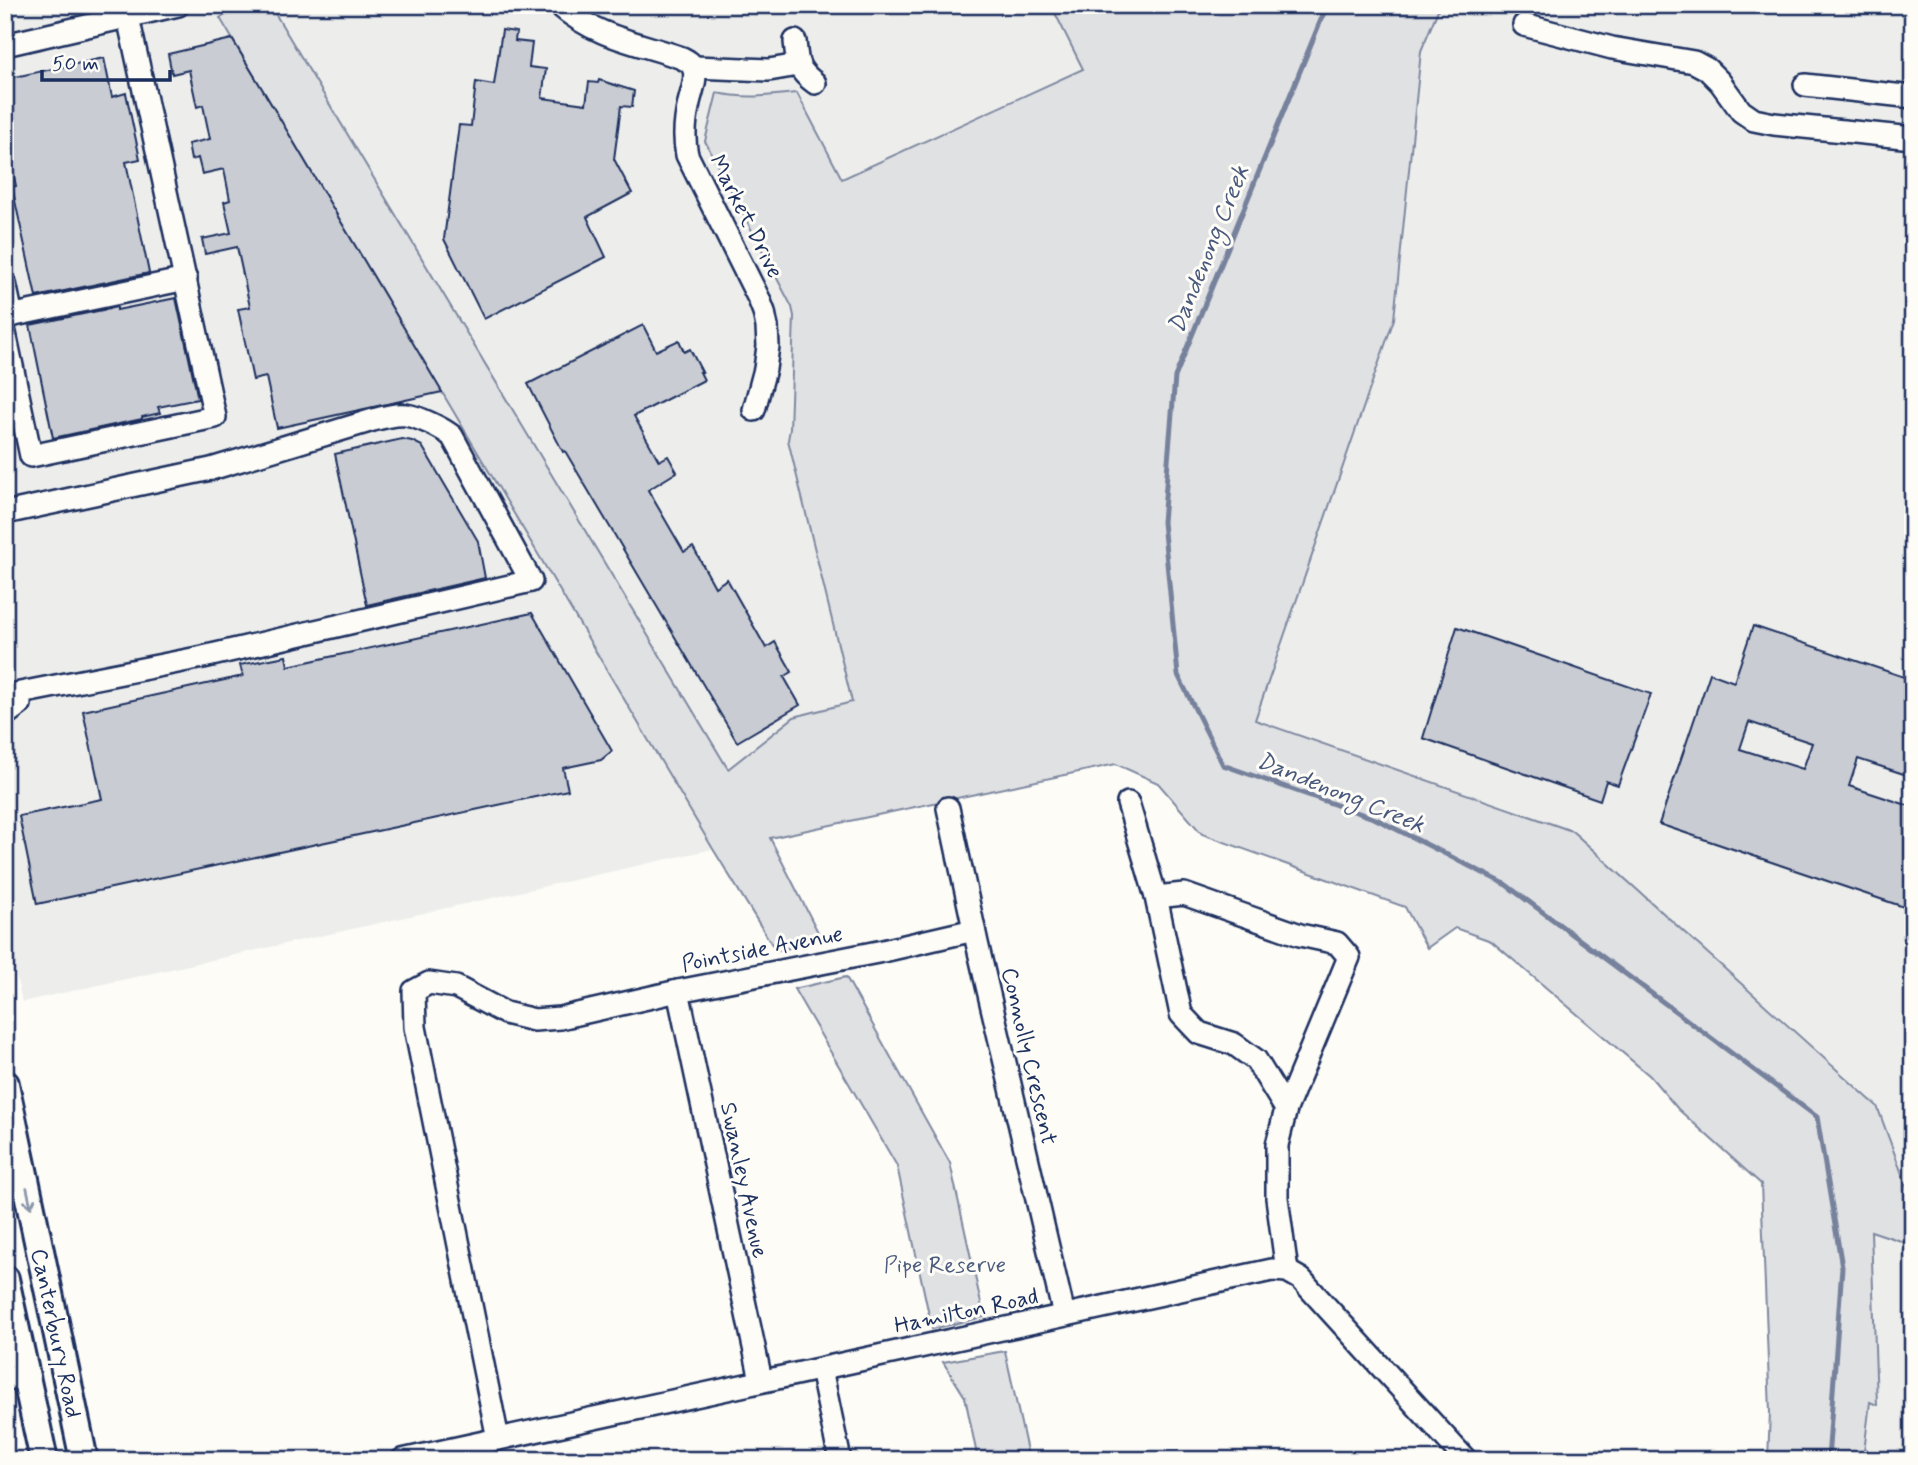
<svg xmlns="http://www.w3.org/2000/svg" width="1918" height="1465" font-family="Mynerve,sans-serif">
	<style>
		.built { fill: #edeeec }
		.green { fill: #e0e1e3; stroke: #7e88a0; stroke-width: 2 }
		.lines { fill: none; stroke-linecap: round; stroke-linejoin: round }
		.stream { stroke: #76819c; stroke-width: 5 }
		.building { fill: #c9ccd3; stroke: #1b2f5e; stroke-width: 2; fill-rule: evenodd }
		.minor-casing { stroke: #1b2f5e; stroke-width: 26 }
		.major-casing { stroke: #1b2f5e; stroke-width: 32 }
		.minor { stroke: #fdfcf7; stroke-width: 21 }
		.major { stroke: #fdfcf7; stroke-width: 26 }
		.oneway { stroke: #8c96aa }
		.labels { text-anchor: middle; stroke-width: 6; stroke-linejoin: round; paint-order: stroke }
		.street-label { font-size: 23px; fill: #1b2f5e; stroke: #fdfcf7 }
		.park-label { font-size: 23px; fill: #4c5c7f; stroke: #fdfcf7 }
		.water-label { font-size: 24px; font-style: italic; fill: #49587d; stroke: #fdfcf7 }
	</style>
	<rect width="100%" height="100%" fill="#fdfcf7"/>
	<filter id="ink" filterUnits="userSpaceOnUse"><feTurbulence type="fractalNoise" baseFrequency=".0143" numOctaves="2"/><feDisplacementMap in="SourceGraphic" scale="14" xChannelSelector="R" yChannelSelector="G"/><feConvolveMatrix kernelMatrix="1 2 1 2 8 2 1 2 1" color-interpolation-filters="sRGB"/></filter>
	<g filter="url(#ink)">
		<!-- built -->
		<g class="built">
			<path d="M5,5H1051L1084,69L842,179L797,93L751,97L717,93L795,316L790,429L788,440L852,703L794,717L769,839L713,849L22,1002L5,925Z"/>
			<path d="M1440,5H1913V1204L1877,1106L1255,720L1394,319L1421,51Z"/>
			<path d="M1871,1230L1913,1245V1460H1863L1870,1401L1877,1404Z"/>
		</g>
		<!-- green -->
		<g class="green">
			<path d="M244,5H270L728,769L794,717L852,702L788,440L790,429L794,316L792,307L705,141L717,93C744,99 770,96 797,93L842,179L1083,69L1051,5H1440L1421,51L1394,319L1255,720L1572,831L1877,1106L1913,1204V1245L1871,1231L1877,1405L1870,1402L1863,1460H1768L1770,1412L1761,1184L1678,1109L1650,1076L1491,941L1455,928L1427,948L1405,907L1202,834L1158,783L1116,764L770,838L822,940L776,951L713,849L220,18Z"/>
			<path d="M846,977L950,1163L984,1317L932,1329L897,1166L794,989Z"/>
			<path d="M1005,1351L1029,1460H978L965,1397L943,1362Z"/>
		</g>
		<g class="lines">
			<!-- stream -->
			<path class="stream" d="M1327,5L1175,377L1163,522L1178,675L1223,765L1376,819L1505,884L1817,1117L1842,1267L1828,1460"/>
		</g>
		<!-- building -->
		<g class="building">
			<path d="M502,30L516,32L515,41L532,43L529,67L546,69L542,98L586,104L589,82L598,83L599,80L634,91L632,107L621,106L614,159L632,193L587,217L606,257L484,319L444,239L459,125L471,126L476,82L494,85Z"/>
			<path d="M232,39L264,92L442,392L277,428L266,377L253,380L238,309L250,307L237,247L205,254L202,239L231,233L224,202L230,200L224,169L202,174L198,158L191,160L188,144L210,139L203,105L197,107L189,70L172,74L168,54Z"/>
			<path d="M104,58L112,97L126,93L140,159L126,162L149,273L36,297L12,187L16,186L5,134V79Z"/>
			<path d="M176,298L198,399L158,407L160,413L142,417V419L53,438L30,325L117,307V310Z"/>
			<path d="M643,325L656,351L679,340L684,352L690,349L702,372H700L704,380L634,416L659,461L668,456L677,472L648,490L684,552L693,547L715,587L727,579L766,648L775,642L792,672L784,677L800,705L737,742L565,451L563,452L528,384Z"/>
			<path d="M402,439L412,441L422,446L478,541L485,578L367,605L335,454Z"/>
			<path d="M532,613L612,751L601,760L563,768L568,790L37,904L19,816L102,799L83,711L243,676L240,665L286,656L288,666Z"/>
			<path d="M1753,626L1913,680V777L1858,759L1849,786L1913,807V910L1659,824L1710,673L1734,682ZM1749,722L1812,743L1803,769L1740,749Z"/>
			<path d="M1457,627L1651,694L1618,785L1606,781L1600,800L1423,738Z"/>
		</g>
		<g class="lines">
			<defs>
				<g id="minor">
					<path d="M559,5C597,38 637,42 682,58C688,61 692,63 694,70C697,80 691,93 689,103C685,120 683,137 687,155L759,299L764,312L767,327L768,346L765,369L754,410"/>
					<path d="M1524,25L1612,48L1694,62L1707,69L1720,82L1741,111L1754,120L1774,124L1913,138"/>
					<path d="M795,41C797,62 797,70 815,83"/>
					<path d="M5,45L178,5"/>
					<path d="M694,67L769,70L798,65"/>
					<path d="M1805,85L1913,97"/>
					<path d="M5,283L12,316"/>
					<path d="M5,317L186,279"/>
					<path d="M5,333L31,456L215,417L128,17"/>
					<path d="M5,513L211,469L373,420C384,417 395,414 406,415C419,417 442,428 452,436L531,581L203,657L5,696"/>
					<path d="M5,715L20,704"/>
					<path d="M1128,803L1156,897L1184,894L1300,935L1337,943L1349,957L1286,1109L1277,1145V1198L1287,1271"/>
					<path d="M948,808L977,943L1064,1315"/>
					<path d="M1156,897L1181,1014L1199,1033L1234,1044L1256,1060L1286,1109"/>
					<path d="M678,991L761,1380"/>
					<path d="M821,1369L840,1460"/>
					<path d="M5,1378L26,1379"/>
					<path d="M498,1439L415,1027L414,991L429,983L456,987L505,1013L534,1020L560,1018L678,991L883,951L974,930"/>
					<path d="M402,1460L1272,1270L1287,1271L1301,1279L1466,1460"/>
				</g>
				<g id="major">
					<path d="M5,1084L84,1460"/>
					<path d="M5,1279L44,1460"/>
				</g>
			</defs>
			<!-- minor casing -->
			<use href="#minor" class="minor-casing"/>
			<!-- major casing -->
			<use href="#major" class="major-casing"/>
			<!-- minor -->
			<use href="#minor" class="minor"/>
			<!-- major -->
			<use href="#major" class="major"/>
		</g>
		<!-- one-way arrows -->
		<defs><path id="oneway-shaft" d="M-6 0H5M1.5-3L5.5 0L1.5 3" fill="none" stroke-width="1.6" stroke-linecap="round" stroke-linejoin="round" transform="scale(1.75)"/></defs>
		<use class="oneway" href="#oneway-shaft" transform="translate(29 1198) rotate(78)"/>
	</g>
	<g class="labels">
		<!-- street labels -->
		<g class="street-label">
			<text transform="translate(747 216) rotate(63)" y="8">Market Drive</text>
			<text transform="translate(762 948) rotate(-11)" y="8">Pointside Avenue</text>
			<text transform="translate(1030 1056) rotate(77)" y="8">Connolly Crescent</text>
			<text transform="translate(745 1180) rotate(78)" y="8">Swanley Avenue</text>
			<text transform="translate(966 1310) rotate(-12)" y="8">Hamilton Road</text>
			<text transform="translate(57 1333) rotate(78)" y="8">Canterbury Road</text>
		</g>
		<!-- park labels -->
		<g class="park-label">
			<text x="945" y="1272">Pipe Reserve</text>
		</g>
		<!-- water labels -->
		<g class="water-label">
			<text transform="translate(1208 249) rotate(-68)" y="8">Dandenong Creek</text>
			<text transform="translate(1341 792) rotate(22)" y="8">Dandenong Creek</text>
		</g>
	</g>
	<!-- margin -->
	<rect width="1918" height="1465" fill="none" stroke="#fdfcf7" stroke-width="28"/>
	<rect x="14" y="14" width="1890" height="1437" fill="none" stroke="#1b2f5e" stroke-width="2.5" filter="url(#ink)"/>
	<!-- scale -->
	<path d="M42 70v10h128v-10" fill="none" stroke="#1b2f5e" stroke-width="3.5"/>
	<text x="52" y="70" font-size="21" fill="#1b2f5e" stroke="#fdfcf7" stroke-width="5" paint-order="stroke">50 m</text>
</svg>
